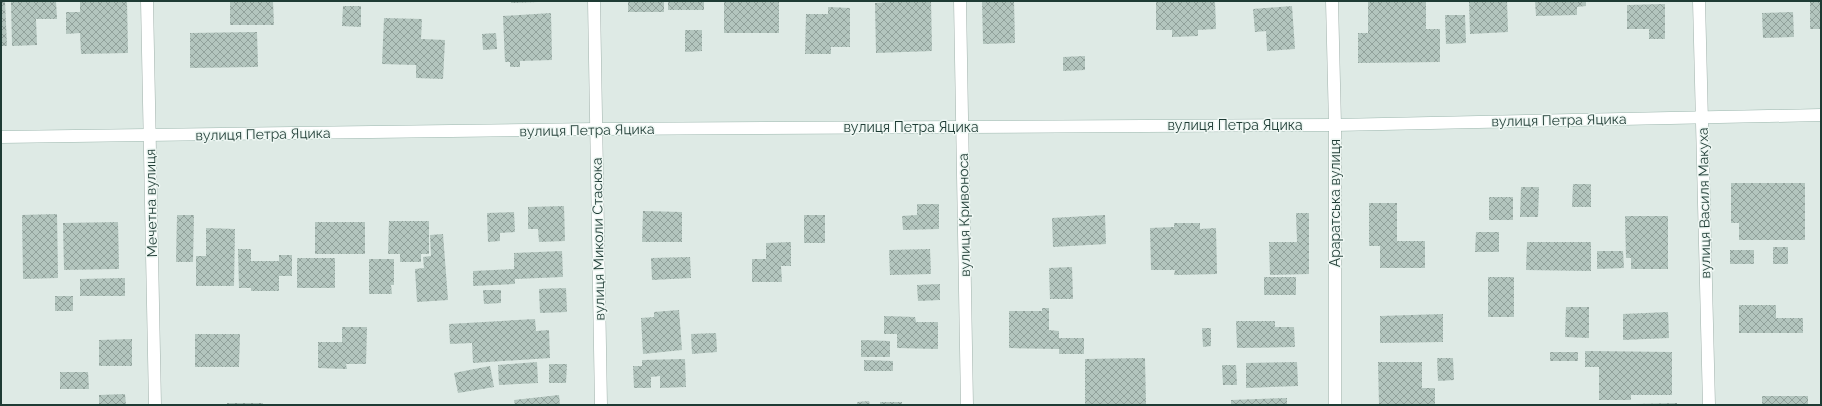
<svg xmlns="http://www.w3.org/2000/svg" width="1822" height="406" font-family="Raleway,sans-serif">
	<style>
		.building { fill: url(#building-cross-hatch) }
		.lines { fill: none; stroke-linecap: round; stroke-linejoin: round }
		.street-casing { stroke: #a1b2ac; stroke-width: 13 }
		.secondary-casing { stroke: #9cb7ae; stroke-width: 13 }
		.street { stroke: #fff; stroke-width: 12 }
		.secondary { stroke: #fff; stroke-width: 12 }
		.labels { text-anchor: middle; stroke-width: 3; stroke-linejoin: round; paint-order: stroke }
		.street-label { font-size: 14px; fill: #1e3b34; stroke: #eef7f3 }
	</style>
	<defs>
		<pattern id="building-cross-hatch" width="8" height="8" patternUnits="userSpaceOnUse"><rect width="8" height="8" fill="#b3c5be"/><path d="M0 0l8 8M0 8l8-8" fill="none" stroke="#91a19b"/></pattern>
	</defs>
	<rect width="100%" height="100%" fill="#deeae5"/>
	<!-- building -->
	<g class="building">
		<path d="M1,1H5L7,46H1Z"/>
		<path d="M11,1H56L57,19H36L37,45L12,46Z"/>
		<path d="M80,1H127L128,53L81,54L80,33L66,34V12H80Z"/>
		<path d="M230,1H273L274,25H230Z"/>
		<path d="M511,1H538V2L511,3Z"/>
		<rect x="628" y="1" width="36" height="11"/>
		<rect x="668" y="1" width="36" height="9"/>
		<rect x="724" y="1" width="55" height="32"/>
		<path d="M904,1H931L932,51L876,53L875,3Z"/>
		<path d="M982,1H1014L1015,43L983,44Z"/>
		<path d="M1156,1H1215L1216,29L1198,30V36L1172,37V30H1156Z"/>
		<path d="M1368,1H1426V29H1440V62L1358,63V33H1368Z"/>
		<path d="M1469,1H1507L1508,32L1470,34Z"/>
		<path d="M1535,1H1586V6L1577,7V15L1536,16Z"/>
		<rect x="1810" y="1" width="11" height="28"/>
		<path d="M1665,4V39H1649V29H1627V5Z"/>
		<path d="M343,6H361V27L342,26Z"/>
		<path d="M1292,6L1295,49L1267,51L1266,31L1255,32L1253,9Z"/>
		<path d="M828,7L850,8V47H831V54H805L806,14H828Z"/>
		<path d="M1793,12L1794,37L1763,38L1762,13Z"/>
		<path d="M551,13L552,60L520,61V67H510V62H505L503,16Z"/>
		<path d="M1445,15H1465L1466,43L1446,44Z"/>
		<path d="M384,18L422,19L421,39L445,40L443,79L416,78V65L382,64Z"/>
		<path d="M685,30H702V51L685,52Z"/>
		<path d="M257,32L258,67L190,68V33Z"/>
		<path d="M496,33L497,49L483,50L482,34Z"/>
		<path d="M1085,56V70L1063,71V57Z"/>
		<path d="M1731,183H1805V240H1739V223H1731Z"/>
		<path d="M1573,184H1591V207H1572Z"/>
		<path d="M1521,187H1539L1538,217H1520Z"/>
		<rect x="1489" y="197" width="24" height="23"/>
		<path d="M1369,203H1397V241H1425V268H1380V246H1369Z"/>
		<path d="M917,204H939V229L903,230L902,216L917,215Z"/>
		<path d="M564,206L565,241L539,242L538,229H528V207Z"/>
		<path d="M643,211L682,212V242H642Z"/>
		<path d="M514,212L515,232L500,233V241L488,242L487,213Z"/>
		<path d="M1296,213H1309V274L1270,275L1269,242H1297Z"/>
		<path d="M57,214L58,278L23,279L22,215Z"/>
		<path d="M177,215H194L193,262H176Z"/>
		<rect x="804" y="215" width="21" height="28"/>
		<path d="M1105,215L1106,244L1053,247L1052,218Z"/>
		<path d="M1625,216H1668V269H1631V258H1626Z"/>
		<path d="M389,221H429V254H421V262H400V254H388Z"/>
		<path d="M118,222L119,269L64,270L63,223Z"/>
		<rect x="315" y="222" width="50" height="32"/>
		<path d="M1174,223H1200V229L1216,228L1217,274L1174,275L1175,270H1151L1150,228L1174,227Z"/>
		<path d="M206,228L235,229L234,286H196V256H206Z"/>
		<path d="M1476,232H1499V252H1475Z"/>
		<path d="M443,234L448,300L417,302L415,269L424,268L423,257L431,256L430,235Z"/>
		<path d="M791,242V266H781L782,282H752V259H766V243Z"/>
		<path d="M1527,242H1591V271L1526,270Z"/>
		<rect x="1773" y="247" width="15" height="17"/>
		<path d="M238,249H251V261H279V255H292V276H279V291H251V288H239Z"/>
		<path d="M930,249L931,274L890,275L889,250Z"/>
		<rect x="1730" y="250" width="24" height="14"/>
		<path d="M562,251L563,277L515,279V284L473,286V271L514,269V253Z"/>
		<path d="M1597,251H1623L1624,268L1597,269Z"/>
		<path d="M690,257L691,278L652,280L651,258Z"/>
		<rect x="297" y="258" width="38" height="30"/>
		<path d="M369,259H394V285H391L392,294H369Z"/>
		<path d="M1072,267L1073,299H1050L1049,268Z"/>
		<rect x="1264" y="277" width="32" height="18"/>
		<rect x="1488" y="277" width="26" height="40"/>
		<path d="M125,278V296H80V279Z"/>
		<path d="M940,284V300L918,301L917,285Z"/>
		<path d="M566,288L567,312L540,313L539,289Z"/>
		<path d="M483,290H501V303L484,304Z"/>
		<rect x="55" y="296" width="18" height="15"/>
		<path d="M1739,305H1776V318H1803V333H1739Z"/>
		<path d="M1566,307H1589V338L1565,337Z"/>
		<path d="M1042,308H1049V330L1059,331V338H1084V354H1059V349L1009,348V311H1042Z"/>
		<path d="M679,310L682,350L643,354L641,318L654,317V312Z"/>
		<path d="M1668,312L1669,338L1623,340V314Z"/>
		<path d="M1443,314V342L1380,343V316Z"/>
		<path d="M884,316L915,317L916,322H938V349L897,348V334H884Z"/>
		<path d="M535,319L536,331L549,330L550,358L473,363L472,343L450,344L449,324Z"/>
		<path d="M1236,321H1275V327H1294L1295,347L1237,348Z"/>
		<path d="M342,327H367L366,364H346L347,369L318,368V342H342Z"/>
		<path d="M1202,328H1211V346L1203,347Z"/>
		<path d="M716,333L717,352L692,354L691,334Z"/>
		<path d="M195,334H240L239,367H195Z"/>
		<path d="M132,339V366H99V340Z"/>
		<path d="M861,340L890,341V357H861Z"/>
		<path d="M1585,351L1672,352V395H1631V400H1599V367H1585Z"/>
		<rect x="1550" y="352" width="28" height="9"/>
		<path d="M1145,358L1146,405H1085V359Z"/>
		<path d="M1437,358H1453L1454,380L1438,381Z"/>
		<path d="M685,359L686,387L660,388V376L651,377V388H634L633,366H642V360Z"/>
		<path d="M864,360L893,361V371H864Z"/>
		<path d="M537,362L538,383L499,385L498,365Z"/>
		<path d="M1297,362L1298,386L1246,388V363Z"/>
		<path d="M1378,362H1422V388H1435V405H1379Z"/>
		<path d="M549,364H567L566,383H549Z"/>
		<path d="M1222,365H1236L1237,385H1223Z"/>
		<path d="M490,366L494,387L458,393L454,373Z"/>
		<path d="M60,372H88L89,389H60Z"/>
		<path d="M125,394L126,405H99V395Z"/>
		<path d="M559,395L560,405H515L514,400Z"/>
		<rect x="1762" y="396" width="46" height="9"/>
		<path d="M1287,398V405H1231V400Z"/>
		<path d="M869,401L870,405H857V402Z"/>
		<rect x="880" y="402" width="22" height="3"/>
		<rect x="227" y="403" width="36" height="2"/>
		<path d="M1677,403V405H1635V404Z"/>
	</g>
	<g class="lines">
		<defs>
			<g id="street">
				<path d="M147,1L155,405"/>
				<path d="M594,1L601,405"/>
				<path d="M960,1L967,405"/>
				<path d="M1332,1L1335,125V405"/>
				<path d="M1699,1L1709,405"/>
			</g>
			<path id="secondary" d="M1,137L596,129L1335,125L1821,115"/>
		</defs>
		<!-- street casing -->
		<use href="#street" class="street-casing"/>
		<!-- secondary casing -->
		<use href="#secondary" class="secondary-casing"/>
		<!-- street -->
		<use href="#street" class="street"/>
		<!-- secondary -->
		<use href="#secondary" class="secondary"/>
	</g>
	<g class="labels">
		<!-- street labels -->
		<g class="street-label">
			<text transform="translate(1559 120) rotate(-1)" y="5">вулиця Петра Яцика</text>
			<text x="1235" y="130">вулиця Петра Яцика</text>
			<text x="911" y="132">вулиця Петра Яцика</text>
			<text transform="translate(587 130) rotate(-1)" y="5">вулиця Петра Яцика</text>
			<text transform="translate(263 134) rotate(-1)" y="5">вулиця Петра Яцика</text>
			<text transform="translate(151 203) rotate(-91)" y="5">Мечетна вулиця</text>
			<text transform="translate(1335 203) rotate(-90)" y="5">Араратська вулиця</text>
			<text transform="translate(1704 203) rotate(-91)" y="5">вулиця Василя Макуха</text>
			<text transform="translate(964 215) rotate(-91)" y="5">вулиця Кривоноса</text>
			<text transform="translate(598 239) rotate(-91)" y="5">вулиця Миколи Стасюка</text>
		</g>
	</g>
	<!-- border -->
	<rect width="1822" height="406" fill="none" stroke="#1e3b34" stroke-width="4"/>
</svg>
